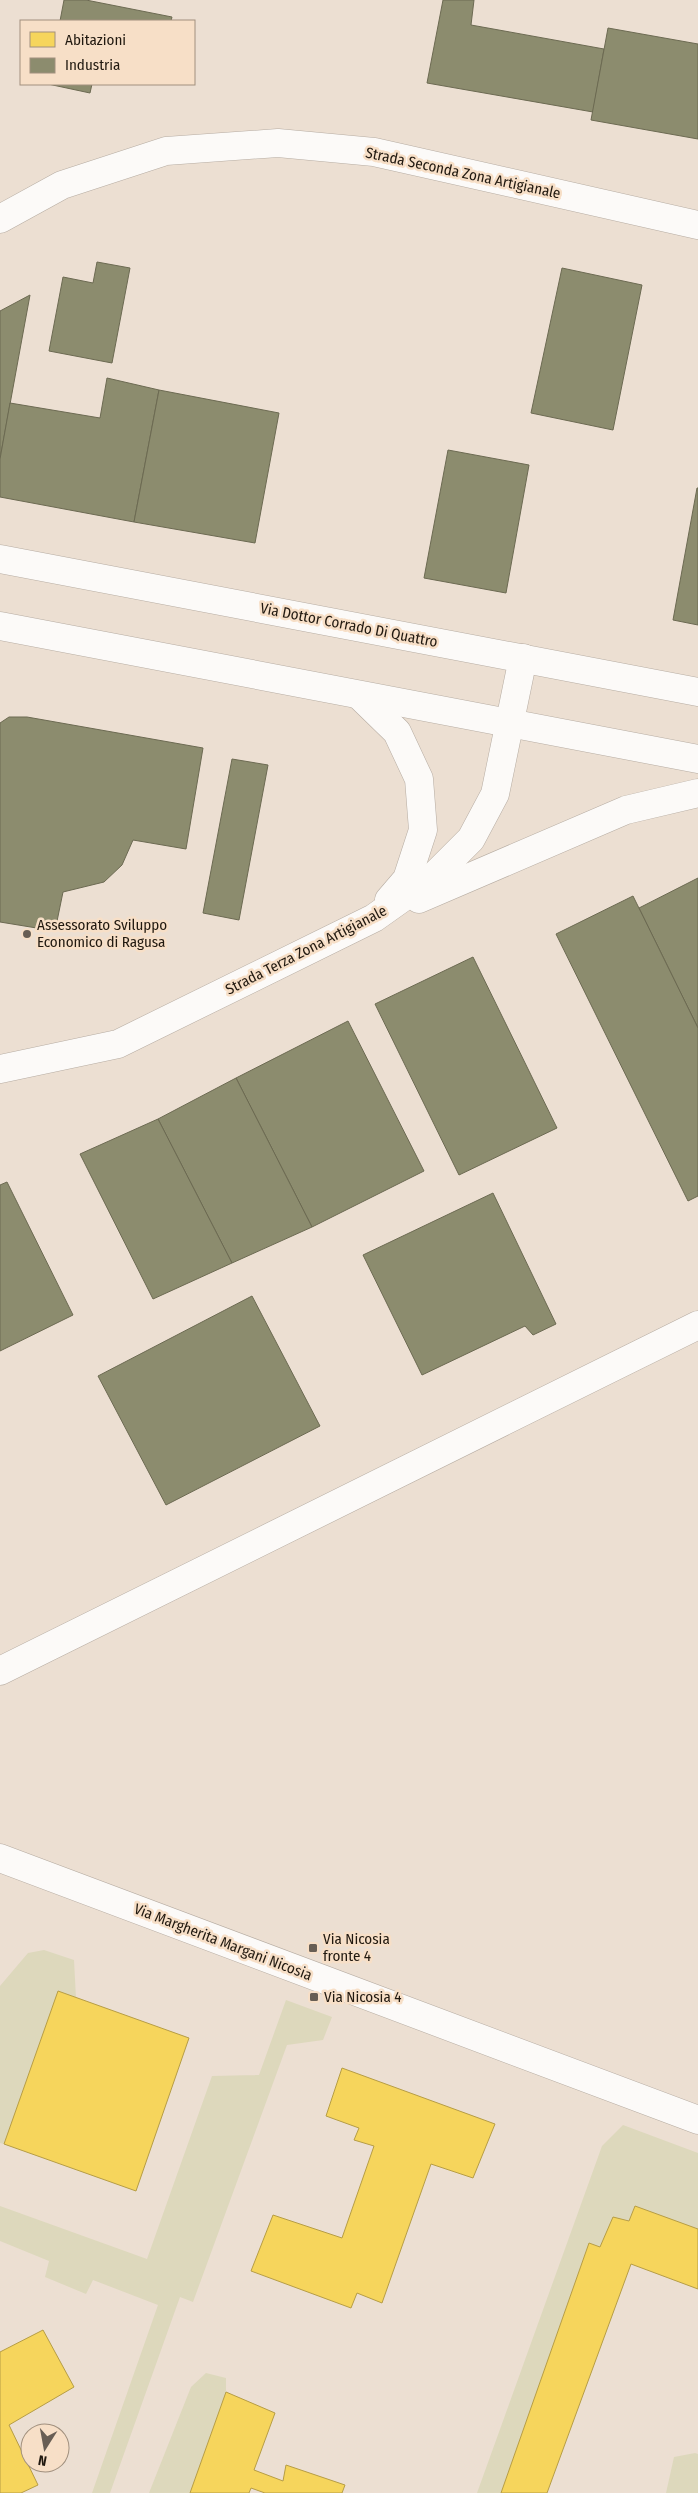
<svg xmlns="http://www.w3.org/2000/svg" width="698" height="2493" font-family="'Fira Sans Condensed',sans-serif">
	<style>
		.green { fill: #ddd8bc }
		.homes { fill: #f6d55c; stroke: #b69d45 }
		.industry { fill: #8c8c6e; stroke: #6c6a52 }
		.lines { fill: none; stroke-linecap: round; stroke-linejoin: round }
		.minor-casing { stroke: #b6aca2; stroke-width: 29 }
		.tertiary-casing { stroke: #b6aca2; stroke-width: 29 }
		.minor { stroke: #fcfaf8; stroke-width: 28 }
		.tertiary { stroke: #fcfaf8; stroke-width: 28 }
		.poi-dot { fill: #685e54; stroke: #f7dfc7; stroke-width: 2 }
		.labels { text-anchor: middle; stroke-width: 5; stroke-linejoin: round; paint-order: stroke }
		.street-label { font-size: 15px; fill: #211910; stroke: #f7dfc7 }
		.poi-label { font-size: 15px; fill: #211910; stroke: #f7dfc7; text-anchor: start }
	</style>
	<rect width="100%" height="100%" fill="#ecdfd2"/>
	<!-- green -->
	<g class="green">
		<path d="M44,1950L74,1960L76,1998L58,1991L4,2144L0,2143V1986L28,1953Z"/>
		<path d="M286,2000L332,2017L323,2040L287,2045L193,2302L180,2297L110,2493H92L158,2305L93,2280L86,2294L45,2277L49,2261L0,2241V2206L147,2259L212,2076L259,2075Z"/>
		<path d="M623,2125L698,2153V2229L613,2218L600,2247L589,2243L501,2493H477L602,2146Z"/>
		<path d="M206,2373L226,2378V2392L190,2493H149L191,2387Z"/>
		<path d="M695,2453L698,2454V2493H666L674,2457Z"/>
	</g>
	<!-- homes -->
	<g class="homes">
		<path d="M58,1991L189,2038L136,2191L4,2144Z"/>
		<path d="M342,2068L495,2124L473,2178L431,2164L382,2303L357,2293L351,2308L251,2271L273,2215L342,2238L374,2146L354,2140L359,2128L326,2116Z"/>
		<path d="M635,2206L698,2229V2289L631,2264L547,2493H501L589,2243L600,2247L613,2217L629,2221Z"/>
		<path d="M43,2330L74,2387L9,2425L38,2485L21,2493H0V2352Z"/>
		<path d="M226,2392L275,2413L254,2470L283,2481L286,2465L345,2485L342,2493H265L251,2488L249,2493H190Z"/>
	</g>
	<!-- industry -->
	<g class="industry">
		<path d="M64,0H86L172,17L171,21H60Z"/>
		<path d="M443,0H474L471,25L604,49L593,112L427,83Z"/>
		<path d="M608,28L698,44V139L591,120Z"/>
		<path d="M48,84H92L90,93Z"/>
		<path d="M97,262L130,268L112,363L49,351L63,277L93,283Z"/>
		<path d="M562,268L642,285L613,430L531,413Z"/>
		<path d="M30,295L21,344L0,459V311Z"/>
		<path d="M107,378L159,390L134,522L0,497V459L10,403L100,418Z"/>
		<path d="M159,390L279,413L255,543L134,522Z"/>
		<path d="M448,450L529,465L506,593L424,578Z"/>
		<path d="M697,488H698V625L673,620Z"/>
		<path d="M9,717H27L203,748L186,849L133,840L122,865L104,882L63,892L55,931L0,922V723Z"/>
		<path d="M232,759L268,765L239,920L203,913Z"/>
		<path d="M698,878V1028L639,908Z"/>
		<path d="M633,896L698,1028V1196L688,1201L556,934Z"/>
		<path d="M473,957L557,1128L459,1175L375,1004Z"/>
		<path d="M348,1021L424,1171L312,1227L236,1078Z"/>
		<path d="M236,1078L312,1227L232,1263L158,1119Z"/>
		<path d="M158,1119L232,1263L153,1299L80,1154Z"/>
		<path d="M7,1182L73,1315L0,1351V1185Z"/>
		<path d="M493,1193L556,1324L533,1335L525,1326L422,1375L363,1255Z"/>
		<path d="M252,1296L320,1426L166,1505L98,1376Z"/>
	</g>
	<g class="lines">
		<defs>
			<g id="minor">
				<path d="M0,219L62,185L166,151L278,143L374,152L698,225"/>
				<path d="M0,559L698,692"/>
				<path d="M0,626L698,759"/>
				<path d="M360,696L397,732L419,779L423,830L407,879L389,900"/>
				<path d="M419,899L626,810L698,793"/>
				<path d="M0,1069L118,1044L374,918L436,874L471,839L495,794L523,658"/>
				<path d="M0,1858L698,2120"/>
			</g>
			<path id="tertiary" d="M0,1671L698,1325"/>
		</defs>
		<!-- minor casing -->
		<use href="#minor" class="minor-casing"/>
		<!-- tertiary casing -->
		<use href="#tertiary" class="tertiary-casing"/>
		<!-- minor -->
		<use href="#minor" class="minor"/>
		<!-- tertiary -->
		<use href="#tertiary" class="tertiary"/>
	</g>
	<!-- markers -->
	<g class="poi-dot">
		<circle cx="27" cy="934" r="5"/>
		<rect x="308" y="1943" width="10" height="10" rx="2.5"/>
		<rect x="309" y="1992" width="10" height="10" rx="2.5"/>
	</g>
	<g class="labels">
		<!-- street labels -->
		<g class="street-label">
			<text transform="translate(463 173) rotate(12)" y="5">Strada Seconda Zona Artigianale</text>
			<text transform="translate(349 625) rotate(11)" y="5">Via Dottor Corrado Di Quattro</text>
			<text transform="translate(306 950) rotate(-27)" y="5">Strada Terza Zona Artigianale</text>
			<text transform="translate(223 1942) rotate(21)" y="5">Via Margherita Margani Nicosia</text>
		</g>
		<!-- poi labels -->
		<g class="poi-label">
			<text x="37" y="930">Assessorato Sviluppo<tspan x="37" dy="17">Economico di Ragusa</tspan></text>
			<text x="323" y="1944">Via Nicosia<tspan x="323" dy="17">fronte 4</tspan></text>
			<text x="324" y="2002">Via Nicosia 4</text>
		</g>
	</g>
	<!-- legend -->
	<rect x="20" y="20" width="175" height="65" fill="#f7dfc7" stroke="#a1907e"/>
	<rect x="30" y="32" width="25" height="15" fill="#f6d55c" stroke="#a1907e"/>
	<text x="65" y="45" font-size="15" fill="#211910">Abitazioni</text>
	<rect x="30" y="58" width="25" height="15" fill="#8c8c6e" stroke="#a1907e"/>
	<text x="65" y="70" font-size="15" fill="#211910">Industria</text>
	<!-- north arrow -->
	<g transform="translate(45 2448) rotate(191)"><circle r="24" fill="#f7dfc7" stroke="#a1907e"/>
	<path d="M0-4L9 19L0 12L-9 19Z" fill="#685e54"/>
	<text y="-8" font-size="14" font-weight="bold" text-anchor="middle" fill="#211910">N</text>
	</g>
</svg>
